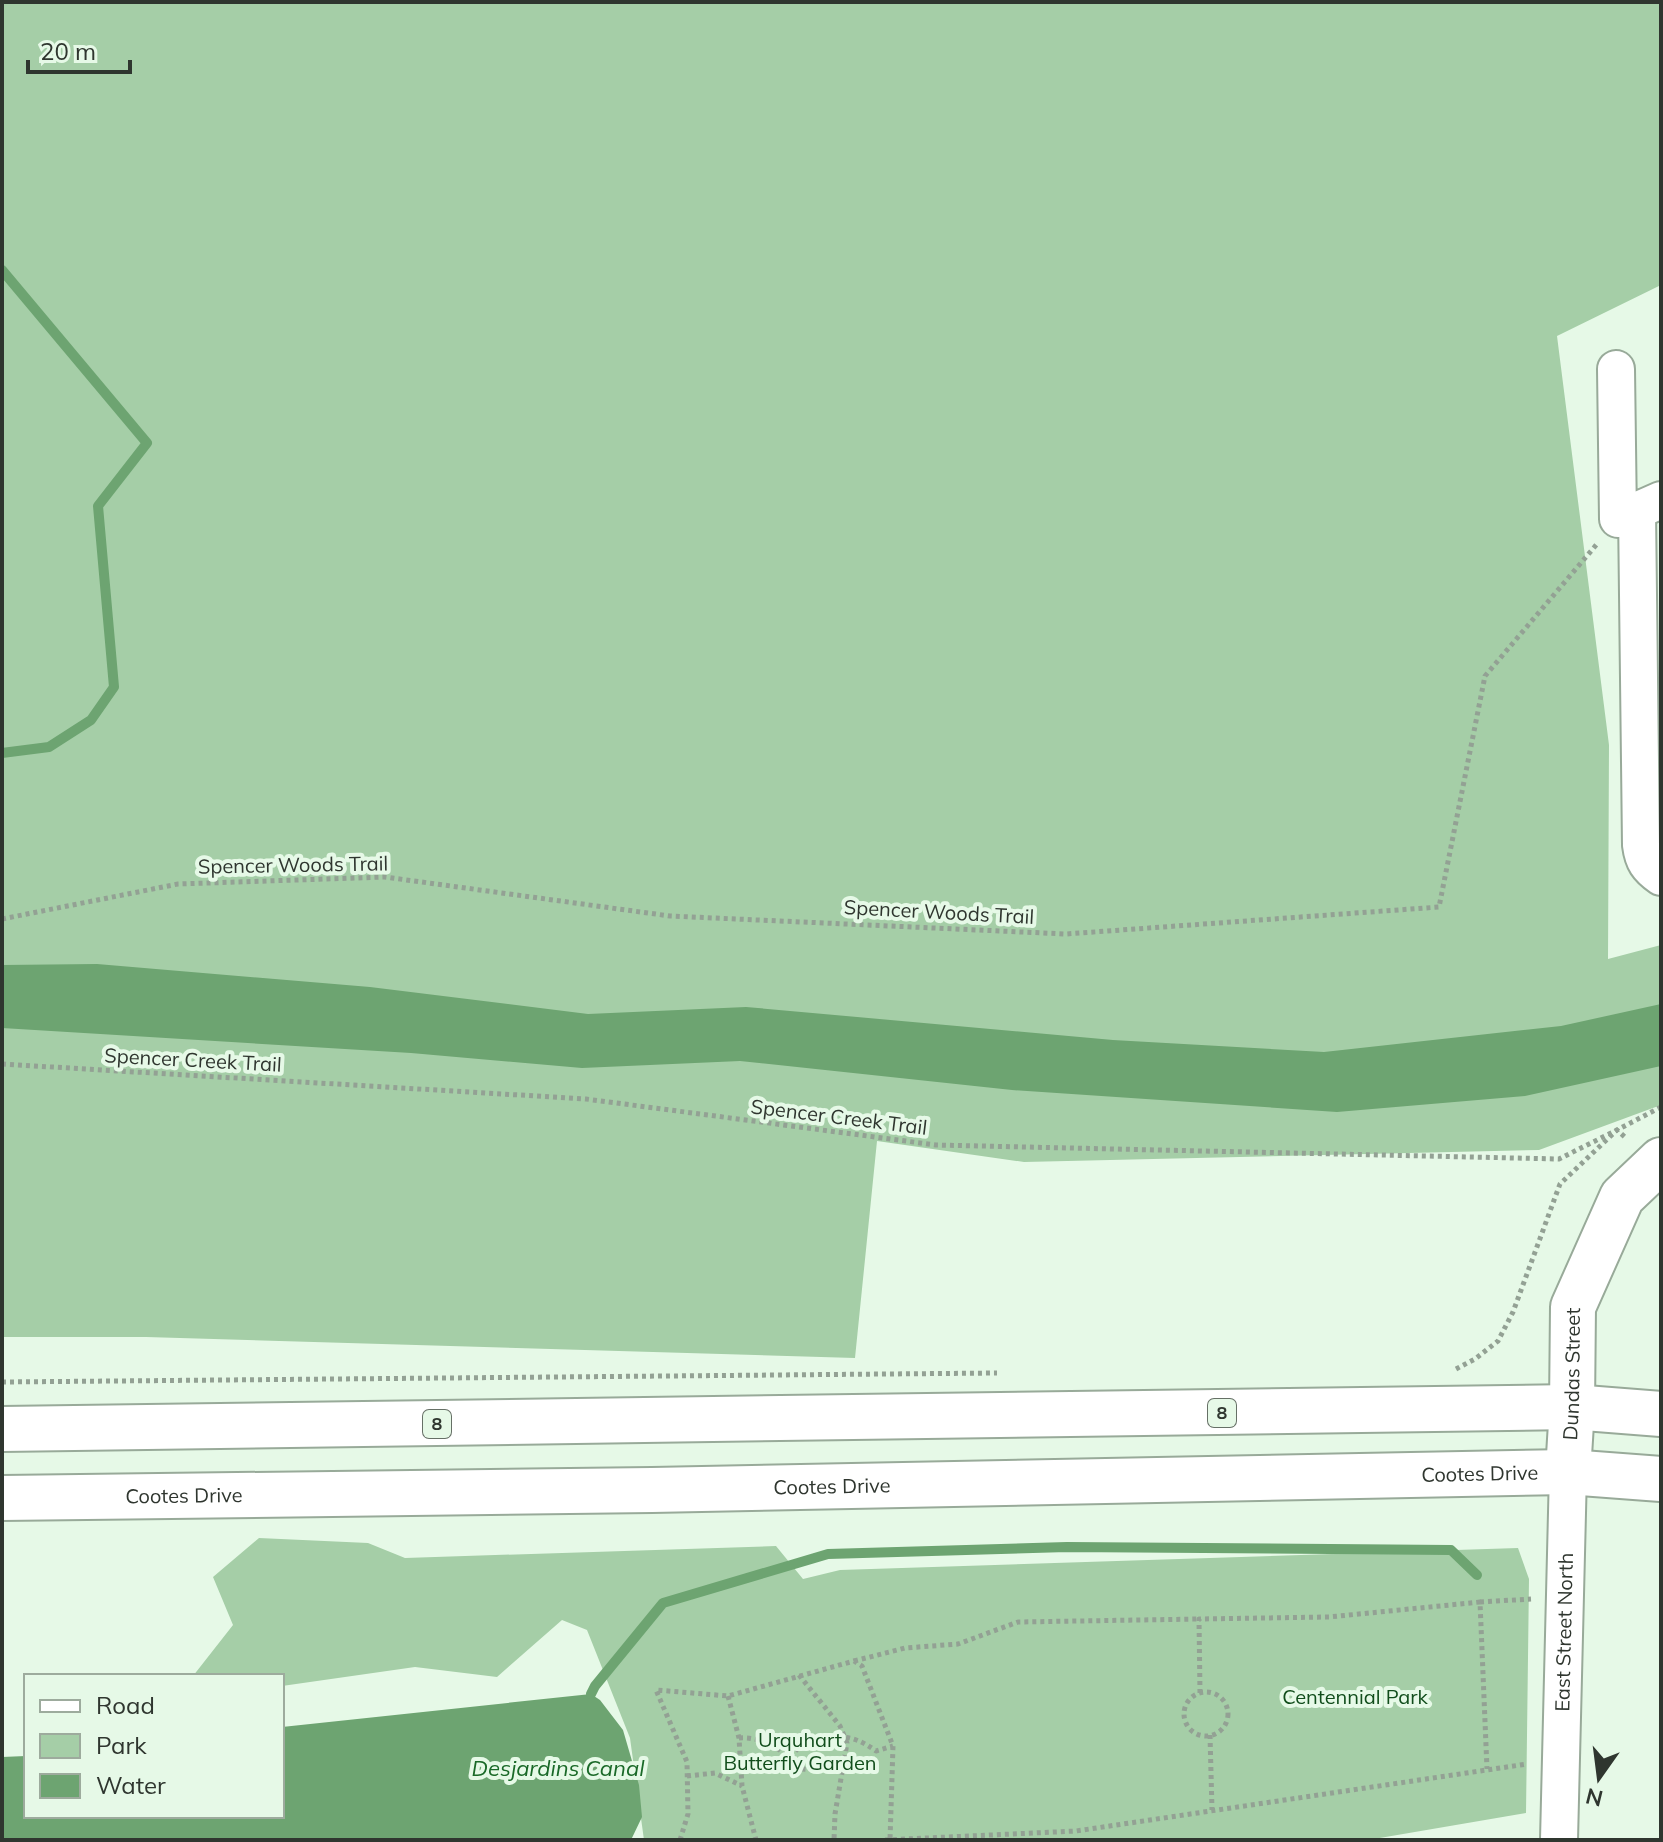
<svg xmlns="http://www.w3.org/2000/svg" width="1663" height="1842" font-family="Mulish,sans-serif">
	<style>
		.green { fill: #a5cea7 }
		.water { fill: #6da471 }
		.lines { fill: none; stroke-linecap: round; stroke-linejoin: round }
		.stream { stroke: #6da471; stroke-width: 10 }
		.minor-casing { stroke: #98aa99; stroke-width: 40 }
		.major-casing { stroke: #98aa99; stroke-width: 48 }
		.path { stroke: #93a194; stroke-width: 5; stroke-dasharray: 4 4; stroke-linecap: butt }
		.minor { stroke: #fff; stroke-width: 36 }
		.major { stroke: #fff; stroke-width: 44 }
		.labels { text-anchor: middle; stroke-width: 8; stroke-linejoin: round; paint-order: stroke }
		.shield { fill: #e6f9e7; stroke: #667066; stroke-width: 2 }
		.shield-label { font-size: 18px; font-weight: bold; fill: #2f362f }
		.street-label { font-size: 20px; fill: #2f362f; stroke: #e6f9e7 }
		.park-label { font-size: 20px; fill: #114d1b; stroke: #e6f9e7 }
		.water-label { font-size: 22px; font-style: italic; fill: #1a6928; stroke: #e6f9e7 }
	</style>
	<rect width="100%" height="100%" fill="#e6f9e7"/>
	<!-- green -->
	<g class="green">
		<path d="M2,2H1661V285L1557,336L1609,745L1608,959L1661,945V1105L1539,1150L1024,1162L877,1141L855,1358L146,1337H2Z"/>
		<path d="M259,1538L368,1543L405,1558L776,1546L803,1579L840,1570L1518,1548L1529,1579L1526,1813L1368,1840H644L630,1738L587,1630L562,1620L497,1677L415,1667L282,1686V1676H193L233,1625L213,1577Z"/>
	</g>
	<!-- water -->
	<g class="water">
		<path d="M97,964L370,987L588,1014L746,1007L1113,1040L1324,1052L1561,1026L1661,1004V1066L1525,1096L1337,1112L1012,1090L740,1061L582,1068L411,1053L2,1028V965Z"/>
		<path d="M591,1694L600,1700L623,1730L639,1785L642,1817L631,1840H2V1757L26,1756V1816H282V1727Z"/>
	</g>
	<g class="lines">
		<!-- stream -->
		<g class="stream">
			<path d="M2,270L147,443L98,506L114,687L91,720L49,747L2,753"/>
			<path d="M591,1694L595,1686L663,1603L828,1554L1067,1547L1451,1550L1477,1575"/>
		</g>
		<defs>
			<g id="minor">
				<path d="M1616,369L1618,519L1661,500"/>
				<path d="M1637,511L1641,845C1643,861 1648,868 1661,877"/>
				<path id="s1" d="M1559,1840L1568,1472"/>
			</g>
			<g id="major">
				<path d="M2,1429L1572,1407L1661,1414"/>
				<path id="s2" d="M1568,1472L1572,1407L1573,1307L1622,1197L1661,1160"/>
				<path id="s3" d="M2,1498L652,1490L1568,1472L1661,1479"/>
			</g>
		</defs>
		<!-- minor casing -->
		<use href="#minor" class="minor-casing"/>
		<!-- major casing -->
		<use href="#major" class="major-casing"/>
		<!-- path -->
		<g class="path">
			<path d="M2,919L178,884L385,877L670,916L1066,934L1439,907L1485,676L1597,544"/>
			<path d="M2,1064L586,1099L936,1145L1559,1159L1617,1130L1627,1139"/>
			<path d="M1456,1369L1475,1359L1498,1341L1513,1312L1560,1184L1617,1130L1661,1107"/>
			<path d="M2,1382L997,1373"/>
			<path d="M1480,1602L1531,1599"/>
			<path d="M854,1661L905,1648L958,1644L1018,1622L1199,1619"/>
			<path d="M799,1675L840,1726L847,1743L835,1814L834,1840"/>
			<circle cx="1206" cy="1714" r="22"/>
			<path d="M1200,1693L1199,1619L1329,1617L1480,1602L1487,1769"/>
			<path d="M728,1696L739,1738L742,1786L756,1840"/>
			<path d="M1210,1735L1212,1810"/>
			<path d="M739,1738C763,1736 786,1752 802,1769L843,1771"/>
			<path d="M790,1757L805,1740C835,1736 850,1732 876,1751L893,1746"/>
			<path d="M687,1776L715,1773L742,1786"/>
			<path d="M680,1840L688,1814L687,1762L656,1690L728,1696L854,1661L862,1666L893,1746L890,1840"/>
			<path d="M885,1840L1076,1831L1527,1764"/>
		</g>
		<!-- minor -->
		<use href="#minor" class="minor"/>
		<!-- major -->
		<use href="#major" class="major"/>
	</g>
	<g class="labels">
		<!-- shield labels -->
		<g class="shield">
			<rect x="1208" y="1399" width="28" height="28" rx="6"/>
			<rect x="423" y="1410" width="28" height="28" rx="6"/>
		</g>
		<g class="shield-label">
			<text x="1222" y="1419">8</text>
			<text x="437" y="1430">8</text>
		</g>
		<!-- street labels -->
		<g class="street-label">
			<text transform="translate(293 865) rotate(-1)" y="7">Spencer Woods Trail</text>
			<text transform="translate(939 912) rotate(3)" y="7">Spencer Woods Trail</text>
			<text transform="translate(193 1060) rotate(3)" y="7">Spencer Creek Trail</text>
			<text transform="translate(839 1117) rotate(7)" y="7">Spencer Creek Trail</text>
			<text dy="7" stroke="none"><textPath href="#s2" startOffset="98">Dundas Street</textPath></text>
			<text dy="7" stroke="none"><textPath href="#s3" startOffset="1478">Cootes Drive</textPath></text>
			<text dy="7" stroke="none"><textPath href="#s3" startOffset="830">Cootes Drive</textPath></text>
			<text dy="7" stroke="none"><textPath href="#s3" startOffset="182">Cootes Drive</textPath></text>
			<text dy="7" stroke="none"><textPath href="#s1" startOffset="208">East Street North</textPath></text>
		</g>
		<!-- park labels -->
		<g class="park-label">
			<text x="1355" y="1704">Centennial Park</text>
			<text x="800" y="1747">Urquhart<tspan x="800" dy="23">Butterfly Garden</tspan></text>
		</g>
		<!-- water labels -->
		<g class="water-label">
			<text x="558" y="1776">Desjardins Canal</text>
		</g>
	</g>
	<!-- border -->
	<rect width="1663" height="1842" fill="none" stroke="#2f362f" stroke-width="8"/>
	<!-- legend -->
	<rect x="24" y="1674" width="260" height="144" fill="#e6f9e7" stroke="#9dab9d" stroke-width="2"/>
	<rect x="40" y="1700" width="40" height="12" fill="#ffffff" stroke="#9dab9d" stroke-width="2"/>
	<text x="96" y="1714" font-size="24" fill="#2f362f">Road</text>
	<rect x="40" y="1734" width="40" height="24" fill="#a5cea7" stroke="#9dab9d" stroke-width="2"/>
	<text x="96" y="1754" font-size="24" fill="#2f362f">Park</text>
	<rect x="40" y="1774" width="40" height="24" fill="#6da471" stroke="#9dab9d" stroke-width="2"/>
	<text x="96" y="1794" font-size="24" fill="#2f362f">Water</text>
	<!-- north arrow -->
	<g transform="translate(1599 1778) rotate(194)" stroke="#e6f9e7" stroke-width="6" paint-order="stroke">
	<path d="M0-6L14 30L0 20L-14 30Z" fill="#2f362f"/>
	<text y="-12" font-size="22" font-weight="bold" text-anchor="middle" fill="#2f362f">N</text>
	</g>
	<!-- scale -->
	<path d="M28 60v12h102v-12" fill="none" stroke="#2f362f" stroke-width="4"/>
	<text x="40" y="60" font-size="24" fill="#2f362f" stroke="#e6f9e7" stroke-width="6" paint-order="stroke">20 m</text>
</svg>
